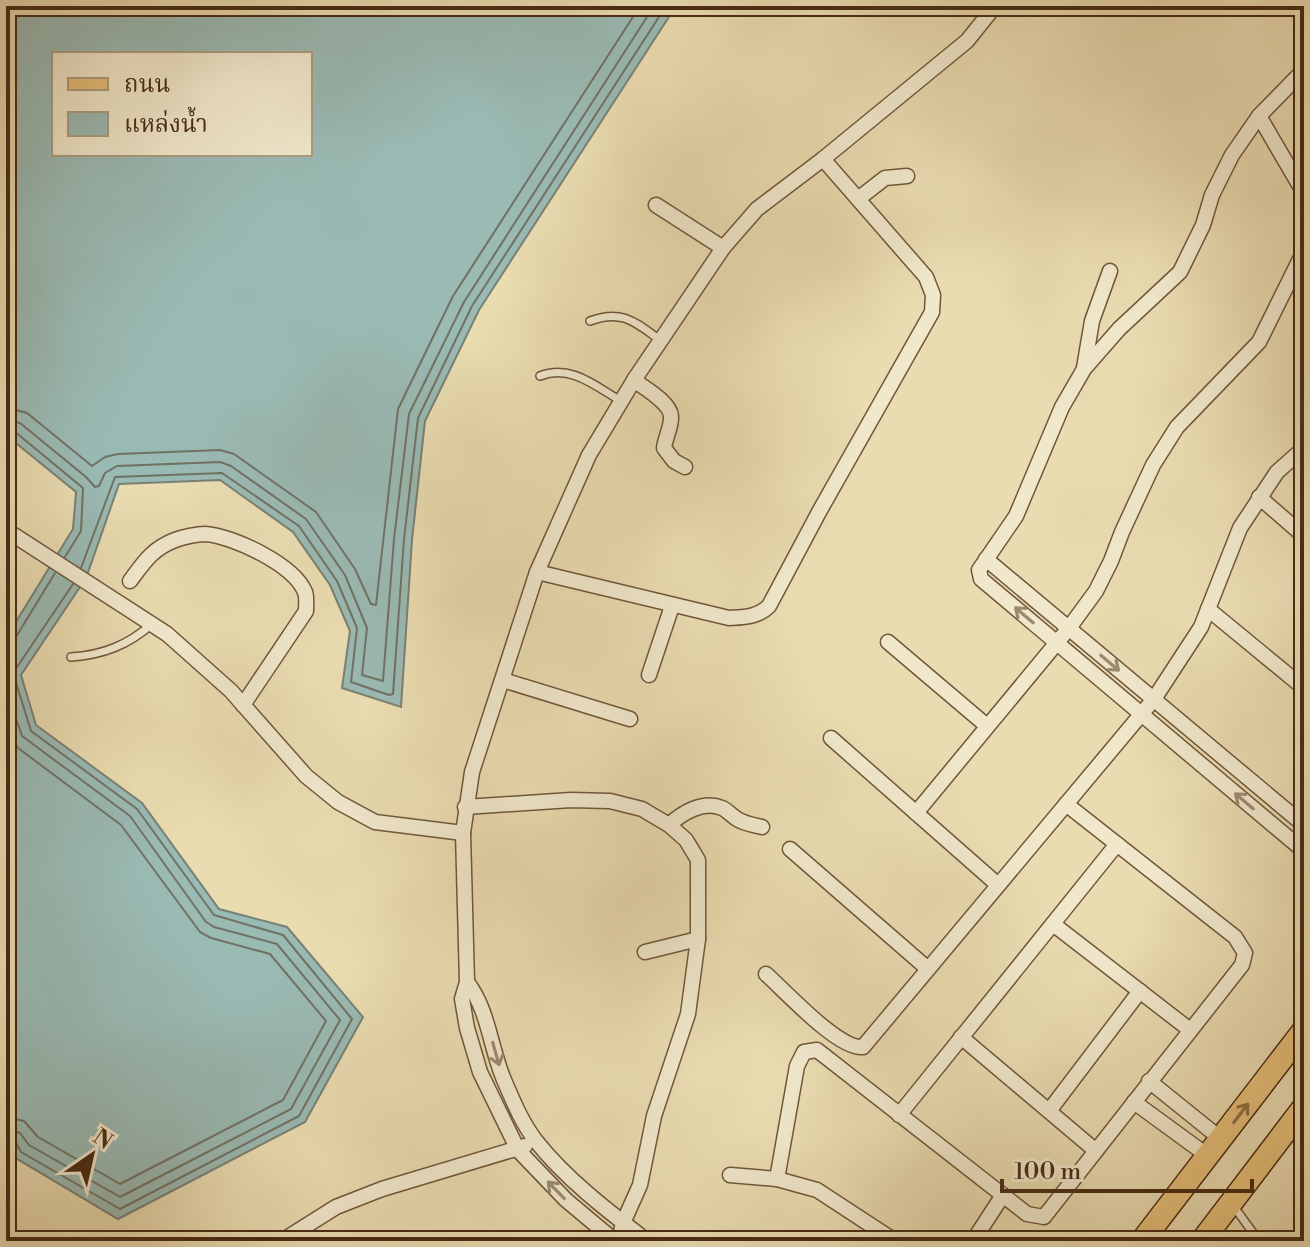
<svg xmlns="http://www.w3.org/2000/svg" width="1310" height="1247" font-family="'Libre Bodoni','Noto Serif Thai',serif">
	<style>
		.water { fill: #9abab4; stroke: #798174; stroke-width: 2; fill-rule: evenodd }
		.lines { fill: none; stroke-linecap: round; stroke-linejoin: round }
		.shore { stroke: #707264; stroke-width: 2 }
		.lane-casing { stroke: #70573a; stroke-width: 10 }
		.street-casing { stroke: #70573a; stroke-width: 17 }
		.primary-casing { stroke: #472b13; stroke-width: 25 }
		.lane { stroke: #f1e8cc; stroke-width: 7 }
		.street { stroke: #f1e8cc; stroke-width: 14 }
		.primary { stroke: #e5be78; stroke-width: 22 }
		.oneway { stroke: #9c8a70 }
		.oneway2 { stroke: #8e6d40 }
	</style>
	<rect width="100%" height="100%" fill="#eadcb1"/>
	<filter id="stains"><feTurbulence type="fractalNoise" baseFrequency=".0025" numOctaves="4"/><feColorMatrix values="0 0 0 0 .2 0 0 0 0 .09 0 0 0 0 .02 0 0 0 .5 -.17"/></filter>
	<radialGradient id="worn" r=".72"><stop offset=".6" stop-color="#630" stop-opacity="0"/><stop offset="1" stop-color="#630" stop-opacity=".3"/></radialGradient>
	<!-- water -->
	<path class="water" d="M6,6H676L479,310L425,421L412,540L401,707L342,688L350,631L330,585L293,532L220,480L119,484L86,578L21,675L36,725L142,803L219,909L287,927L363,1017L305,1122L118,1219L14,1157L6,1140V638L73,529L76,492L6,435ZM54,54H310V154H54Z"/>
	<g class="lines">
		<!-- shore -->
		<g class="shore">
			<path d="M6,407L27,413L92,466L105,457L118,454L220,450L234,454L316,512L355,569L371,604L376,605L398,409L453,296L640,6"/>
			<path d="M6,419L20,423L86,477L95,487L99,486L105,473L117,466L220,462L231,466L306,519L345,575L367,628L362,675L383,681L394,539L409,414L464,302L654,6"/>
			<path d="M6,429L14,431L83,488L81,531L65,557"/>
			<path d="M81,568L115,477L222,473L299,526L337,581L357,628L351,682L389,695L393,694L404,539L418,418L472,306L666,6"/>
			<path d="M6,641L16,637L55,573"/>
			<path d="M6,689L22,736L130,816L206,922L214,927L277,944L340,1020L291,1109L120,1197L29,1145L20,1133L6,1129"/>
			<path d="M6,728L18,748L121,825L200,932L211,938L270,954L326,1021L283,1100L120,1184L38,1137L24,1121L6,1117"/>
			<path d="M6,1139L15,1141L21,1152L120,1209L299,1116L352,1019L283,935L214,915L137,809L31,731L13,673L73,584"/>
		</g>
		<defs>
			<g id="lane">
				<path d="M590,321C622,309 635,322 660,340"/>
				<path d="M540,376C571,364 595,386 621,401"/>
				<path d="M71,657C103,655 128,645 152,624"/>
				<path d="M1232,1204L1259,1241"/>
			</g>
			<g id="street">
				<path d="M1304,70L1259,116L1232,155L1212,195L1203,225L1180,272L1119,329L1084,369L1062,407L1016,516L979,570L981,579L1304,851"/>
				<path d="M1259,116L1304,193"/>
				<path d="M858,199L885,178L907,176"/>
				<path d="M656,205L723,248"/>
				<path d="M1084,368L1092,321L1110,271"/>
				<path d="M634,380C644,388 670,402 671,416C672,426 665,438 664,448L674,461L685,467"/>
				<path d="M1259,497L1304,536"/>
				<path d="M6,530L167,634L231,691L306,776L338,802L375,822L463,833"/>
				<path d="M986,559L1304,825"/>
				<path d="M537,572L729,618C745,617 758,617 769,606L819,512L932,312L933,295L926,277L823,159"/>
				<path d="M130,581C144,562 152,549 175,540C183,537 197,534 205,534C234,536 294,565 305,592C307,597 306,605 306,611L243,705"/>
				<path d="M1208,609L1304,688"/>
				<path d="M888,642L987,726"/>
				<path d="M649,675L672,606"/>
				<path d="M503,680L630,719"/>
				<path d="M831,738L998,885"/>
				<path d="M465,807L571,800L610,801L642,809L669,825L686,840L698,860V939L688,1014L654,1116L640,1185L623,1223L619,1241"/>
				<path d="M916,813L1069,628L1096,591L1111,561L1122,532L1153,465L1177,427L1259,342L1304,251"/>
				<path d="M669,825C682,813 703,800 722,808C727,810 732,816 737,819C745,824 754,825 762,827"/>
				<path d="M790,849L928,969"/>
				<path d="M1053,924L1190,1030"/>
				<path d="M645,952L698,939"/>
				<path d="M766,974C785,991 839,1050 863,1047L1154,699L1201,627L1240,528L1277,472L1304,448"/>
				<path d="M467,982C489,1011 490,1047 504,1080C513,1101 522,1123 536,1141C566,1179 608,1211 647,1241"/>
				<path d="M961,1037L1096,1151"/>
				<path d="M1149,1081L1221,1139"/>
				<path d="M1134,1102L1208,1156"/>
				<path d="M1049,1111L1140,991"/>
				<path d="M899,1115L1117,844"/>
				<path d="M730,1175L777,1179L817,1190L895,1241"/>
				<path d="M777,1179L797,1066L804,1052L817,1050L1027,1214L1044,1217L1242,965L1245,953L1235,937L1066,804"/>
				<path d="M282,1241L336,1207L382,1189L525,1146"/>
				<path d="M615,1241L566,1200L518,1150L480,1072L467,1028L462,999L467,982L463,833L472,772L537,572L589,455L634,380L723,248L757,209L823,159L967,41L995,6"/>
				<path d="M973,1241L1003,1195"/>
			</g>
			<g id="primary">
				<path d="M1142,1241L1304,1030"/>
				<path d="M1202,1241L1304,1107"/>
			</g>
		</defs>
		<!-- lane casing -->
		<use href="#lane" class="lane-casing"/>
		<!-- street casing -->
		<use href="#street" class="street-casing"/>
		<!-- primary casing -->
		<use href="#primary" class="primary-casing"/>
		<!-- lane -->
		<use href="#lane" class="lane"/>
		<!-- street -->
		<use href="#street" class="street"/>
		<!-- primary -->
		<use href="#primary" class="primary"/>
	</g>
	<!-- one-way arrows -->
	<defs><path id="oneway-shaft" d="M-6 0H5M1.5-3L5.5 0L1.5 3" fill="none" stroke-width="1.6" stroke-linecap="round" stroke-linejoin="round" transform="scale(2)"/></defs>
	<g class="oneway">
		<use href="#oneway-shaft" transform="translate(1024 615) rotate(-140)"/>
		<use href="#oneway-shaft" transform="translate(1110 663) rotate(40)"/>
		<use href="#oneway-shaft" transform="translate(1244 801) rotate(-140)"/>
		<use href="#oneway-shaft" transform="translate(496 1054) rotate(74)"/>
		<use href="#oneway-shaft" transform="translate(556 1190) rotate(-134)"/>
	</g>
	<use class="oneway2" href="#oneway-shaft" transform="translate(1241 1113) rotate(-53)"/>
	<!-- margin -->
	<rect width="1310" height="1247" fill="none" stroke="#eadcb1" stroke-width="32"/>
	<rect x="8" y="8" width="1294" height="1231" fill="none" stroke="#472b13" stroke-width="4"/>
	<rect x="16" y="16" width="1278" height="1215" fill="none" stroke="#472b13" stroke-width="2"/>
	<!-- legend -->
	<rect x="52" y="52" width="260" height="104" fill="#f1e8cc" stroke="#ad9c82" stroke-width="2"/>
	<rect x="68" y="78" width="40" height="12" fill="#e5be78" stroke="#ad9c82" stroke-width="2"/>
	<text x="124" y="92" font-size="24" fill="#472b13">ถนน</text>
	<rect x="68" y="112" width="40" height="24" fill="#9abab4" stroke="#ad9c82" stroke-width="2"/>
	<text x="124" y="132" font-size="24" fill="#472b13">แหล่งน้ำ</text>
	<!-- north arrow -->
	<g transform="translate(92 1155) rotate(34)" stroke="#f1e8cc" stroke-width="6" paint-order="stroke">
	<path d="M0-6L14 30L0 20L-14 30Z" fill="#472b13"/>
	<text y="-12" font-size="22" font-weight="bold" text-anchor="middle" fill="#472b13">N</text>
	</g>
	<!-- scale -->
	<path d="M1002 1179v12h250v-12" fill="none" stroke="#472b13" stroke-width="4"/>
	<text x="1014" y="1179" font-size="24" fill="#472b13" stroke="#f1e8cc" stroke-width="6" paint-order="stroke">100 m</text>
	<rect width="100%" height="100%" filter="url(#stains)"/>
	<rect width="100%" height="100%" fill="url(#worn)"/>
</svg>
